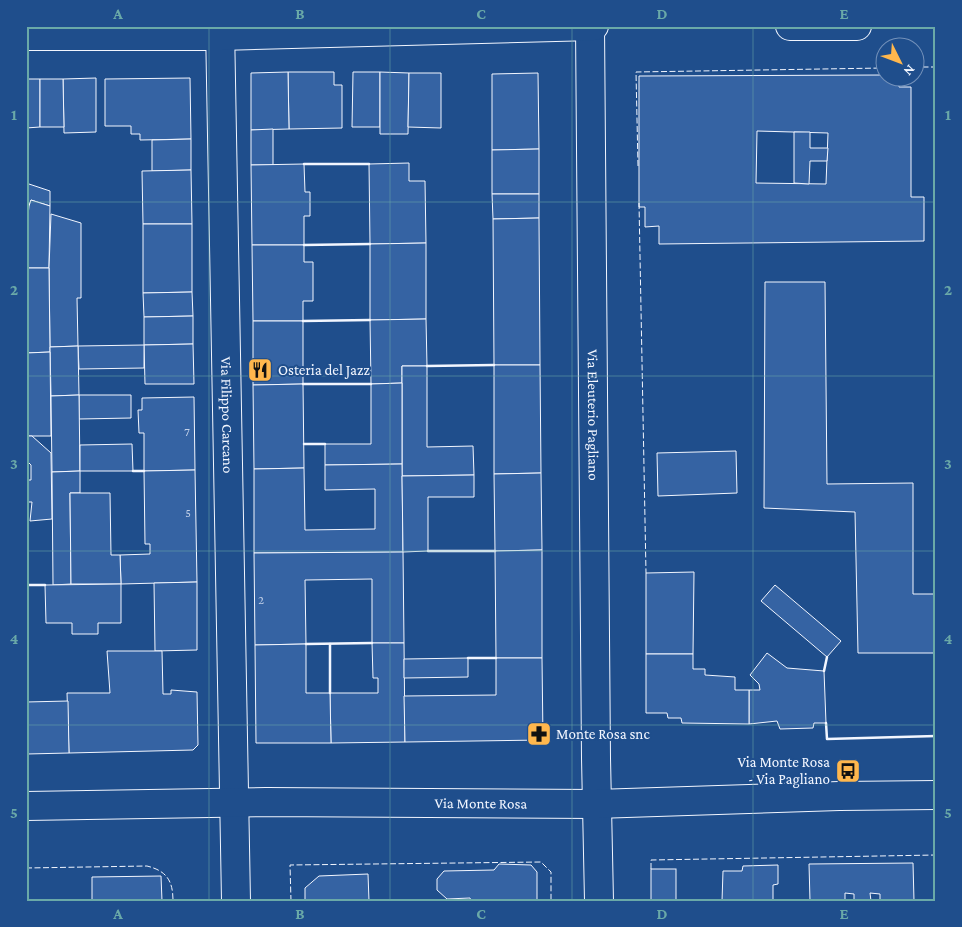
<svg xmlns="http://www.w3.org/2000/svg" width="962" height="927" font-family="'Crimson Pro',serif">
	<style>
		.building { fill: #3563a3; stroke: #f2f6ff; fill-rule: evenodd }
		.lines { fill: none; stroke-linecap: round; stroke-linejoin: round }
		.minor-casing { stroke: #f2f6ff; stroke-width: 30 }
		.minor { stroke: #1f4e8c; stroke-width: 28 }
		.fence { stroke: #f2f6ff; stroke-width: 1; stroke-dasharray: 6 2.5; stroke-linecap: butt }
		.wall { stroke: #f2f6ff; stroke-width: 2.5 }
		.grid { fill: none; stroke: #6aa9a8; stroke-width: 1; stroke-opacity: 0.55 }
		.labels { text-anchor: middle; stroke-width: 4; stroke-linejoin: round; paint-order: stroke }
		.number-label { font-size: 12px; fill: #c3d1e8 }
		.poi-label { font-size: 15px; fill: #f2f6ff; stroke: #1f4e8c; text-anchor: start }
		.street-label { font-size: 15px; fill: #f2f6ff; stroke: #1f4e8c }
		.neatline { fill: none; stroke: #6aa9a8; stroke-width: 2 }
		.grid-label { font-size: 16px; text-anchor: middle; font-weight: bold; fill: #6aa9a8 }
	</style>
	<rect width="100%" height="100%" fill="#1f4e8c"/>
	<!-- building -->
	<g class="building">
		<path d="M288,72H334V85H342V128L289,129Z"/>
		<path d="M288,72L289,129L251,130V73Z"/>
		<path d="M353,72H380V127H352Z"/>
		<path d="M380,72L409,73L408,134H380Z"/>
		<path d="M409,73H441V128L408,127Z"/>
		<path d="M538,73L539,149L492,150V74Z"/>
		<path d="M884,75V78H899V87H911V197H924V241L659,244V226L645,227V207H639V76ZM757,131L828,133L826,184L756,183Z"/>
		<path d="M96,78V132L64,133L63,79Z"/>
		<path d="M190,78L191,139L140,140V134H131V126H105V79Z"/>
		<path d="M26,79H40V127L26,128Z"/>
		<path d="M40,79H63L64,127H40Z"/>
		<path d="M273,129V165H251V130Z"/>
		<path d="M794,132H810V148H828L827,161H810L809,184L794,183Z"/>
		<path d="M191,139V170L152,171V140Z"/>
		<path d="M539,149V194H492V150Z"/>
		<path d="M409,163V181H425L426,243L370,244L369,164Z"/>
		<path d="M304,164L305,192H310V216H304V245H252L251,165Z"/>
		<path d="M191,170L192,224H143L142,171Z"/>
		<path d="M26,183L50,191V206L31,200L29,206L26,205Z"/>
		<path d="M492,194H539V218L493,219Z"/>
		<path d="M31,200L50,206L49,268H26V234L29,206Z"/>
		<path d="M51,214L81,223V298H77L78,346L50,347L49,268Z"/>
		<path d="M539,218L540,365H494L493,219Z"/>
		<path d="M143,224H192V292L143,293Z"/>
		<path d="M426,243V319L370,320V244Z"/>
		<path d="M252,245H304V262H313V301H303V321H253Z"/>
		<path d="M26,268H49L50,352L26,353Z"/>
		<path d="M765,282H825L827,484L913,483V594H936V653H858L855,512L764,508Z"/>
		<path d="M192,292L193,316L144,317L143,293Z"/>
		<path d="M193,316V344L144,345V317Z"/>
		<path d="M426,319L427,366H402V383L371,384L370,320Z"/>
		<path d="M253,321H303V384L253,385Z"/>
		<path d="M193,344L194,384H145L144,345Z"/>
		<path d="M144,345V368L79,369L78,346Z"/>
		<path d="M78,346L79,395L51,396L50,347Z"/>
		<path d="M50,352L51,436H26V353Z"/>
		<path d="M494,365H540L541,473L494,474Z"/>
		<path d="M402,366H427V447L473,446L474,475L402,476Z"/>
		<path d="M402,383V464L325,465V444H371V384Z"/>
		<path d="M303,384L304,468L254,469L253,385Z"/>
		<path d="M79,395H131V418L79,419Z"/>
		<path d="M79,395L80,471L52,472L51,396Z"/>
		<path d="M194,397L195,470L144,471V433H139L138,410H142V398Z"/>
		<path d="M26,436H32L51,453L52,519L30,521L32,502H26V480H31V465L26,460Z"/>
		<path d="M132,444L133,471H80V445Z"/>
		<path d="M736,451L737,493L658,496L657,453Z"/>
		<path d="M402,464L403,552L254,553V469L304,468L305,530L375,529V489L325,490V465Z"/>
		<path d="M195,470L197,582L121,584L120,555L150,554V544H145L144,471Z"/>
		<path d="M80,471V493H70L71,584L53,585L52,472Z"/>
		<path d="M541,473L542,550L495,551L494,474Z"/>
		<path d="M474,475V497H428V551L403,552L402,476Z"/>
		<path d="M70,493H110L111,555H120L121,584H71Z"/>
		<path d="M542,550V658H496L495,551Z"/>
		<path d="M403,552L404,643H372V579L305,580L306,644L255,645L254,553Z"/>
		<path d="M694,572L693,654H646V573Z"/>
		<path d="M197,582V650L155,651L154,583Z"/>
		<path d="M121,584V623H98V634H72V623H46L45,585Z"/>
		<path d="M775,585L841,641L827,657L761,601Z"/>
		<path d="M372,643H404L405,742L331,743L330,693H378V678H373Z"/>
		<path d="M306,644V693H330L331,743H256L255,645Z"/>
		<path d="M107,651H162L163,694H171V690L197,692L198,745L193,750L69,753L67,693H110Z"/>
		<path d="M767,653L787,668L824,671L826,723H814L813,728L780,729L777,721L749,724V690H760L759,684L750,675Z"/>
		<path d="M646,654H693V669H705V675L735,677V690H749V724L682,723L681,718H668L667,713H646Z"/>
		<path d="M468,658V677L404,678V659Z"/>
		<path d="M496,658H542L543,740L405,742L404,696L496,695Z"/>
		<path d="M68,701L69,753L27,754L26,702Z"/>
		<path d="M26,703L27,754H26Z"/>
		<path d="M913,863L914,901H880V894L870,893L871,901H854V894L845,893V901H810L809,864Z"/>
		<path d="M499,864L531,865L537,872V901H471L470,898L447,899L437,890V879L444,871L494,870Z"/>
		<path d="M778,865V884L773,885V901H722L723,871H742L743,866Z"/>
		<rect x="651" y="869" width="25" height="32"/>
		<path d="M368,874L369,901H305V888L319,876Z"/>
		<path d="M161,876L162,901H92V877Z"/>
	</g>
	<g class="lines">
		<defs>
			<g id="minor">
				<path id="s1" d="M220,26L236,901"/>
				<path id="s2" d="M590,26L596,758L599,901"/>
				<path d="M790,26H857"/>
				<path d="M26,36H220L594,26"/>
				<path id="s3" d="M26,806L266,802L596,804L839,796L936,795"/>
			</g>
		</defs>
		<!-- minor casing -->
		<use href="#minor" class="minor-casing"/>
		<!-- minor -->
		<use href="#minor" class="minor"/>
		<!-- fence -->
		<g class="fence">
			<path d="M914,67H936"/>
			<path d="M638,166L636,72L884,68"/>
			<path d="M639,203L646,573"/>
			<path d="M26,868L147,866C167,871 173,881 173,901"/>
			<path d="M651,869V860L936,855"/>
			<path d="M291,901L290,865L541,862L551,872V901"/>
		</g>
		<!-- wall -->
		<g class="wall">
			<path d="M304,164H369"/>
			<path d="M304,245L370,244"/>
			<path d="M303,321L370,320"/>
			<path d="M427,366L494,365"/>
			<path d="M303,384H371"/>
			<path d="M304,444H325"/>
			<path d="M133,471H144"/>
			<path d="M428,551H495"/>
			<path d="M26,585H45"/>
			<path d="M306,644L372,643"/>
			<path d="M330,644V693"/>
			<path d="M468,658H496"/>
			<path d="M824,671L827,657"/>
			<path d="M826,723L827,739L936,736"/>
		</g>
	</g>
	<!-- grid -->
	<path class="grid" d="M209,26V901M390,26V901M572,26V901M753,26V901M26,202H936M26,376H936M26,551H936M26,725H936"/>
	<!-- icons -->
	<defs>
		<symbol id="restaurant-square" viewBox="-11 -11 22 22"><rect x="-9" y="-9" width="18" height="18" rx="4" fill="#ffb74d" stroke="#1f4e8c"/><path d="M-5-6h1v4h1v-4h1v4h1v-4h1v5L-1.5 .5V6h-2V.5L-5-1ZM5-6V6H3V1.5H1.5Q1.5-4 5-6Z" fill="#111"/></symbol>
		<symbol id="pharmacy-square" viewBox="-11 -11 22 22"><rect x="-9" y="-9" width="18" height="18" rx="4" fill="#ffb74d" stroke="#1f4e8c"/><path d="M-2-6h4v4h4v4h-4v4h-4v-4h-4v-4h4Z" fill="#111"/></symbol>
		<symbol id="bus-square" viewBox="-11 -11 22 22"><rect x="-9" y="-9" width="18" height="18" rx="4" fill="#ffb74d" stroke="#1f4e8c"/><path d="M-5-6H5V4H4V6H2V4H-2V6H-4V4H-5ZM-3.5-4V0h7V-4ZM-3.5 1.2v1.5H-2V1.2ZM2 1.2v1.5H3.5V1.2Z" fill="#111"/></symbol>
	</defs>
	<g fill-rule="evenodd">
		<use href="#restaurant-square" x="246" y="356" width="28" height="28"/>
		<use href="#pharmacy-square" x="525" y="720" width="28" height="28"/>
		<use href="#bus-square" x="834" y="757" width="28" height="28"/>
	</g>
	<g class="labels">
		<!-- number labels -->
		<g class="number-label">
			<text x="187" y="436">7</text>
			<text x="188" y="517">5</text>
			<text x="261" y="604">2</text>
		</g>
		<!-- poi labels -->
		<g class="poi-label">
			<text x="278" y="375">Osteria del Jazz</text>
			<text x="556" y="739">Monte Rosa snc</text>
			<text x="830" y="767" text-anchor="end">Via Monte Rosa<tspan x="830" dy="17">- Via Pagliano</tspan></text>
		</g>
		<!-- street labels -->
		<g class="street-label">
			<text dy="5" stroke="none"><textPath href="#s1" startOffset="389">Via Filippo Carcano</textPath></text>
			<text dy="5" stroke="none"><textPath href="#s2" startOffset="389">Via Eleuterio Pagliano</textPath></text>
			<text dy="5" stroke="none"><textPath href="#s3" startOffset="455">Via Monte Rosa</textPath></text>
		</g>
	</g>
	<!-- border -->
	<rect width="962" height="927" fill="none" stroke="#1f4e8c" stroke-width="55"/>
	<!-- north arrow -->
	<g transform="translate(900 62) rotate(132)"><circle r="24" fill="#1f4e8c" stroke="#7391ba"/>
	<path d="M0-4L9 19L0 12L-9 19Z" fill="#ffb74d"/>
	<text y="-8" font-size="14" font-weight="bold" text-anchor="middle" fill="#f2f6ff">N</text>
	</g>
	<rect x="28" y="28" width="906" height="872" class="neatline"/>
	<g class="grid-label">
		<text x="118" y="19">A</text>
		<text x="300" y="19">B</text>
		<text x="481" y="19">C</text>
		<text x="662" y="19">D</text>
		<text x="844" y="19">E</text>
		<text x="14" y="120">1</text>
		<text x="948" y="120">1</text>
		<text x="14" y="295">2</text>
		<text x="948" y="295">2</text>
		<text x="14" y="469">3</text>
		<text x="948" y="469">3</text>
		<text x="14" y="644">4</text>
		<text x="948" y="644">4</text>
		<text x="14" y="818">5</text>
		<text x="948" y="818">5</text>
		<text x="118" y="919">A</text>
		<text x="300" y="919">B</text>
		<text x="481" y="919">C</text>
		<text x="662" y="919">D</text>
		<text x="844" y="919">E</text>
	</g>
</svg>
